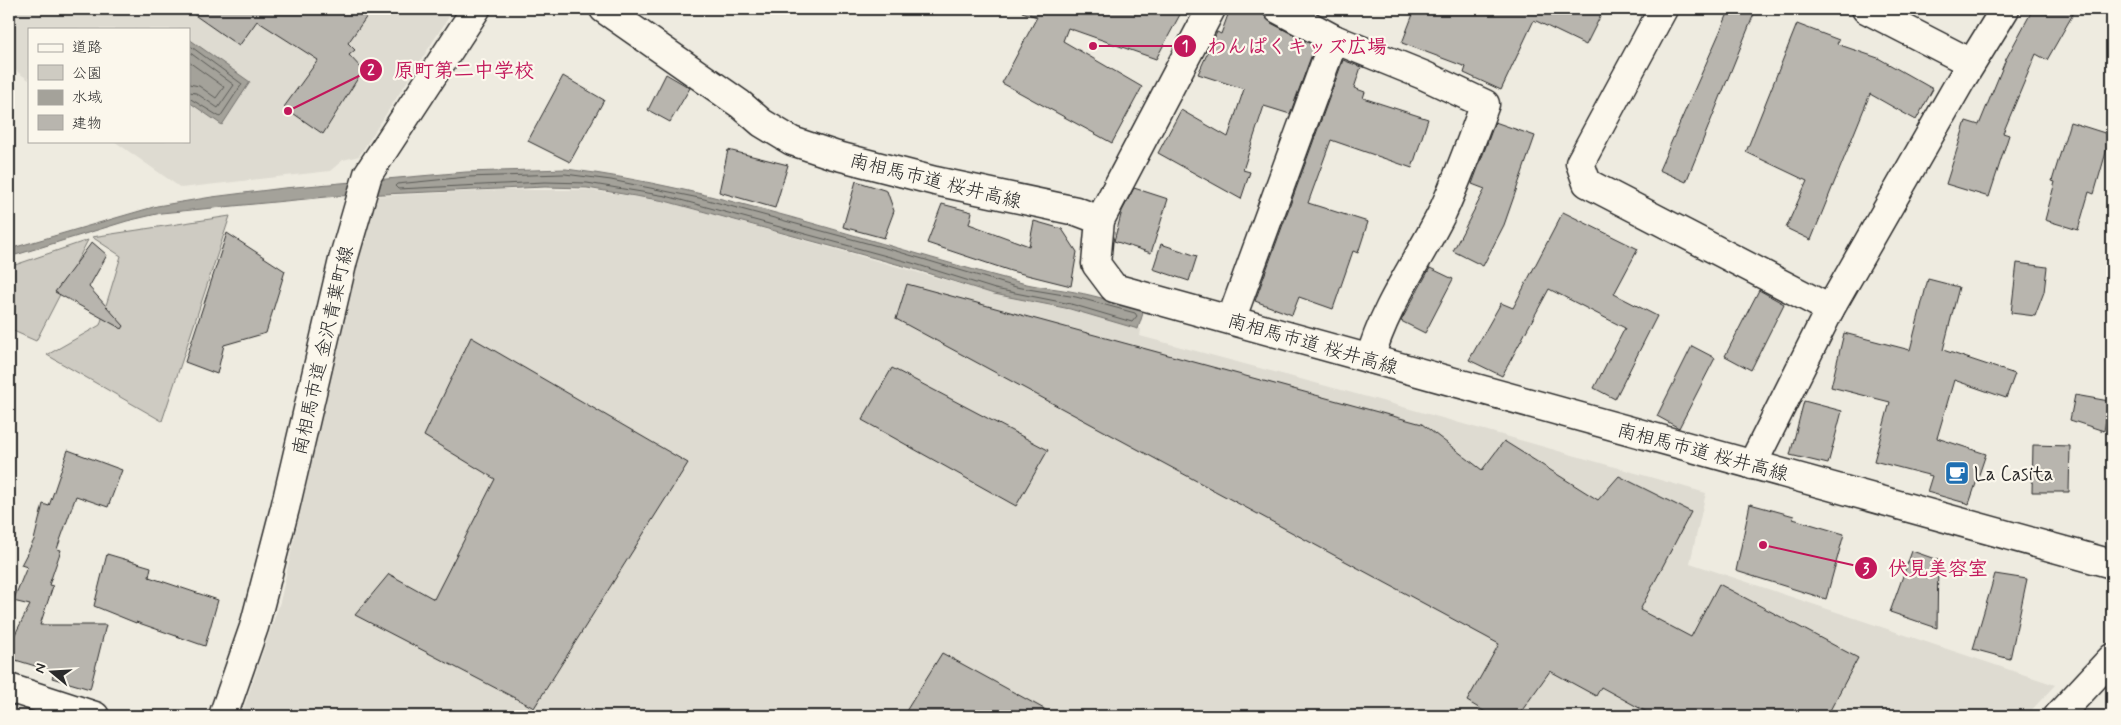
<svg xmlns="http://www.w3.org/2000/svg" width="2121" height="725" font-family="Mynerve,'Klee One',sans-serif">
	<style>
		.built { fill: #dedbd1 }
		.green { fill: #cecbc2; stroke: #7c7b76 }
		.water { fill: #a4a29a; stroke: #74726e }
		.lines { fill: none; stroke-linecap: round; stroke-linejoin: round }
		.shore { stroke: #5b5b57; stroke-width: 1 }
		.building { fill: #b8b5ae; stroke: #2b2b2b }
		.minor-casing { stroke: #2b2b2b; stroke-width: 31 }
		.minor { stroke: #fbf7ec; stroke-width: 28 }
		.labels { text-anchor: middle; stroke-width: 4.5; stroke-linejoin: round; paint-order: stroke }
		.street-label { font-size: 19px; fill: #2b2b2b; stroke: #fbf7ec }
		.poi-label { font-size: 19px; fill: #2b2b2b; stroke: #fbf7ec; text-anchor: start }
		.leader { fill: none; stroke: #c2185b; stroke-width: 2 }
		.callout-dot { fill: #c2185b; stroke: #fbf7ec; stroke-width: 2 }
		.mark-label { font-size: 15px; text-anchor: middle; font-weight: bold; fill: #fff }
		.callout-label { font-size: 20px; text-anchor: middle; font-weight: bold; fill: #c2185b; stroke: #fbf7ec; stroke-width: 4.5; stroke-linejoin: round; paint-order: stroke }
	</style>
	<rect width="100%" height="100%" fill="#eeebe0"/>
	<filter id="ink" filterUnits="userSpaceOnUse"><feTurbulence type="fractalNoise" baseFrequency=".02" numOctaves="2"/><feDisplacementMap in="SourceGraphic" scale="10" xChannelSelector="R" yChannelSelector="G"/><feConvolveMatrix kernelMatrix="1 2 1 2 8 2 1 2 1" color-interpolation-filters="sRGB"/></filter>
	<g filter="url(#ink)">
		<!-- built -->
		<g class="built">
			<path d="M9,9H454L359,156L343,160L330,171L181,188L114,141H189V29H29V80L9,66Z"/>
			<path d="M504,190H588L665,201L998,295L1081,312L1141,329L1140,336L1382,401L1706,493L1690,563L2055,685L2026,716H241L280,602L354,270L376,196Z"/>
		</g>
		<!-- green -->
		<g class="green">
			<path d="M230,216L162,421L47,355L100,325L121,256L92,237Z"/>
			<path d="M88,240L36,341L9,329V267Z"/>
		</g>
		<!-- water -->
		<g class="water">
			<path d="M189,39L250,82L222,125L189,102Z"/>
			<path d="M566,169C719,188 866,242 1015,281C1035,287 1055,288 1075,292C1098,296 1121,304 1144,310L1138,329L1070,309L994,294L911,268L665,201L587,188L545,187L337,196L161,213L127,221L9,257V249L157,206L212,197L284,188L466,172Z"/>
		</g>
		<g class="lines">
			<!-- shore -->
			<g class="shore">
				<path d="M189,45L242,84L220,117L189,98"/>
				<path d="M189,52L234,85L218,108L196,93L189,92"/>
				<path d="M189,62L224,87L216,98L199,86L189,84"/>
				<path d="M565,174L611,180L704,199L896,251L1016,287L1076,297L1135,313L1137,316L1132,322L1071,304L995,289L912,263L666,196L587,183L545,182L398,189L395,186L397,184L467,177Z"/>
			</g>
		</g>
		<!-- building -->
		<g class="building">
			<path d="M186,9H372L348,43L355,50L349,55L363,70L323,134L284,107L318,60L257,21L239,46Z"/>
			<path d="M1023,9H1183L1156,59L1068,28L1063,41L1142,87L1112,143L1002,83L1037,17L1022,12Z"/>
			<path d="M1230,9H1246L1264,15L1271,23L1315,46L1290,114L1264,106L1243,170L1250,172L1241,199L1158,153L1181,110L1228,137L1244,89L1198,74L1217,32L1221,34Z"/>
			<path d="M1415,9H1604L1586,45L1534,20L1501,90L1464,73L1466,67L1402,43Z"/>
			<path d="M1730,9H1756L1686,182L1659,170Z"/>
			<path d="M2033,9H2076L2047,60L2036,54L2003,133L2009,135L1989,197L1946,184L1966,121L1979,125L2006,59Z"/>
			<path d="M1797,24L1839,40L1837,44L1878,58L1933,89L1916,120L1870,94L1811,240L1786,228L1807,181L1746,152Z"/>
			<path d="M1343,60L1361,67L1354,88L1365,92L1363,98L1428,119L1412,168L1331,140L1308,203L1368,222L1358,253L1353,251L1333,309L1299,297L1292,315L1255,301Z"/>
			<path d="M666,74L690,88L670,122L648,110Z"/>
			<path d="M563,76L604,100L570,162L528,141Z"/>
			<path d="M1495,122L1535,136L1504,225L1483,266L1453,251L1485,189L1472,184Z"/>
			<path d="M2070,122L2111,135L2094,194L2089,192L2078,230L2045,220L2055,182L2052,181Z"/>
			<path d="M728,150L788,165L775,208L719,192Z"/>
			<path d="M856,181L887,191L894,211L884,238L843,227Z"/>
			<path d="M1134,188L1168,199L1151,253L1114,241L1122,211Z"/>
			<path d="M942,204L972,212L969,224L1029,246L1034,221L1062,229L1077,252L1071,286L1011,271L927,243Z"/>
			<path d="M1563,212L1638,249L1614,294L1657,316L1615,399L1594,388L1625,328L1549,289L1502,376L1469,360L1501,303L1513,308Z"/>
			<path d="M227,233L285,271L266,333L224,345L217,374L185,362Z"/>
			<path d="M92,242L107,255L89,287L124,326L122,329L55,292Z"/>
			<path d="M1161,244L1197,256L1189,281L1153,269Z"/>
			<path d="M2017,263L2047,267L2044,292L2035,316L2011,313Z"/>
			<path d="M1430,268L1453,279L1425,333L1401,321Z"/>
			<path d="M1928,279L1959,287L1943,350L2015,374L2006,398L1954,380L1937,438L1986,454L1969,504L1927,492L1932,476L1874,461L1890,402L1831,387L1844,333L1910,350Z"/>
			<path d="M907,284L1422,424L1482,470L1504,441L1598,500L1619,476L1691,512L1640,610L1691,637L1719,584L1858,658L1827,716H1654L1601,687L1596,696L1550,671L1518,716H1492L1467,701L1499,644L896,319Z"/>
			<path d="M1759,290L1784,304L1751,370L1725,356Z"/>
			<path d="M471,337L688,463L534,708L355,615L389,574L434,599L495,479L424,436Z"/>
			<path d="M1692,346L1715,358L1679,428L1657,416Z"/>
			<path d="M892,368L1048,450L1016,506L862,420Z"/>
			<path d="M2075,395L2109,401L2104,431L2070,420Z"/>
			<path d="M1804,401L1842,411L1828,464L1790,455Z"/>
			<path d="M2033,445L2070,446L2069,492H2032Z"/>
			<path d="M68,450L122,470L108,507L76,496L57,549L61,550L49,585L53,586L40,625H106L90,689L52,678L55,672L9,658V646L30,605L13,601L27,567L21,565L34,540L43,504L49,506Z"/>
			<path d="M1750,504L1794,516L1793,519L1844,534L1826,599L1736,571Z"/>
			<path d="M1912,551L1938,560L1937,628L1890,612Z"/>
			<path d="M107,554L151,567L149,577L218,600L205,646L136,622V623L94,606Z"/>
			<path d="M1995,574L2027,579L2010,659L1973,649Z"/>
			<path d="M942,653L1057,716H903Z"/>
		</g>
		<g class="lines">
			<defs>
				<g id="minor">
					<path d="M604,9L740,104L762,123L792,141L834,155L935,181L1076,211L1100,220L1096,264L1114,288L2112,564"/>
					<path d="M1278,9L1334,39L1423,75L1485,104C1471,141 1458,179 1441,215C1417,263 1384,307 1370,359"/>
					<path d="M1663,9L1580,163L1587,183L1830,309"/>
					<path d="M1866,9L1971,63"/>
					<path d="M1100,220L1211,9"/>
					<path d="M1231,320L1334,39"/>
					<path d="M1752,465L1830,309L1960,82L2005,9"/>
					<path d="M9,688L95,716"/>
					<path d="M223,716L254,627L285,508L343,260L368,174L476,9"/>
					<path d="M2058,716L2112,658"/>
				</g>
			</defs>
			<!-- minor casing -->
			<use href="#minor" class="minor-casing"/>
			<!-- minor -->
			<use href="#minor" class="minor"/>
		</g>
	</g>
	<!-- icons -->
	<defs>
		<symbol id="cafe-square" viewBox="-11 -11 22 22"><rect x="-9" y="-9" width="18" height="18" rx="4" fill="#1f6fb2" stroke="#fbf7ec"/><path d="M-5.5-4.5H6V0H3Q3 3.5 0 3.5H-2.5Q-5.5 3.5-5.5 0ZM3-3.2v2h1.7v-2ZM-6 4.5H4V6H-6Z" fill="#fff"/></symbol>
	</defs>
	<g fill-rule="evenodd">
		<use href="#cafe-square" x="1943" y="459" width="28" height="28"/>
	</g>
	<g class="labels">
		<!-- street labels -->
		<g class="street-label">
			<text transform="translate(936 180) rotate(14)" y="7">南相馬市道 桜井高線</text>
			<text transform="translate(1313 343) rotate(16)" y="7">南相馬市道 桜井高線</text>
			<text transform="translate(322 350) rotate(-77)" y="7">南相馬市道 金沢青葉町線</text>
			<text transform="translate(1703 451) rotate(15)" y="7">南相馬市道 桜井高線</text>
		</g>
		<!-- poi labels -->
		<g class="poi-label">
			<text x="1974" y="480">La Casita</text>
		</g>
	</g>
	<!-- callouts -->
	<path class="leader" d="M1093 46L1185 46M288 111L371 70M1763 545L1866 568"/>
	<g class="callout-dot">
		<circle cx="1093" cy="46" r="5"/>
		<circle cx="288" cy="111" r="5"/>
		<circle cx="1763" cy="545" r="5"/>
		<circle cx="1185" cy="46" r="12"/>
		<circle cx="371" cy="70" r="12"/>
		<circle cx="1866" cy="568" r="12"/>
	</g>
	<g class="mark-label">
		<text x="1185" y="51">1</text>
		<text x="371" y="75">2</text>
		<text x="1866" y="574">3</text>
	</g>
	<g class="callout-label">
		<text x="1297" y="53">わんぱくキッズ広場</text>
		<text x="464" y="77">原町第二中学校</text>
		<text x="1938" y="575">伏見美容室</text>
	</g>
	<!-- margin -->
	<rect width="2121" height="725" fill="none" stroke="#fbf7ec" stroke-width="30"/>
	<rect x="15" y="15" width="2091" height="695" fill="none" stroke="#2b2b2b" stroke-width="2" filter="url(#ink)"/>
	<!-- legend -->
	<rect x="28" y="28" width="162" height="115" fill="#fbf7ec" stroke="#a8a59f"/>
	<rect x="38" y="44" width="25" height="8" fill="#fbf7ec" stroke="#a8a59f"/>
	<text x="72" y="52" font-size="15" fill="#2b2b2b">道路</text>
	<rect x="38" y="65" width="25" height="15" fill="#cecbc2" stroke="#a8a59f"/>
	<text x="72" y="78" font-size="15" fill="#2b2b2b">公園</text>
	<rect x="38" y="90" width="25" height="15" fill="#a4a29a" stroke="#a8a59f"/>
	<text x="72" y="102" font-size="15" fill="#2b2b2b">水域</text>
	<rect x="38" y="115" width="25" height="15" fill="#b8b5ae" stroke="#a8a59f"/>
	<text x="72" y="128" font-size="15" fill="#2b2b2b">建物</text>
	<!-- north arrow -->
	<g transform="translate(52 672) rotate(288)" stroke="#fbf7ec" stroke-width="4" paint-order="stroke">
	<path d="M0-4L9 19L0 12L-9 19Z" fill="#2b2b2b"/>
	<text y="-8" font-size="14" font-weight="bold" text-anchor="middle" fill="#2b2b2b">N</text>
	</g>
</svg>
